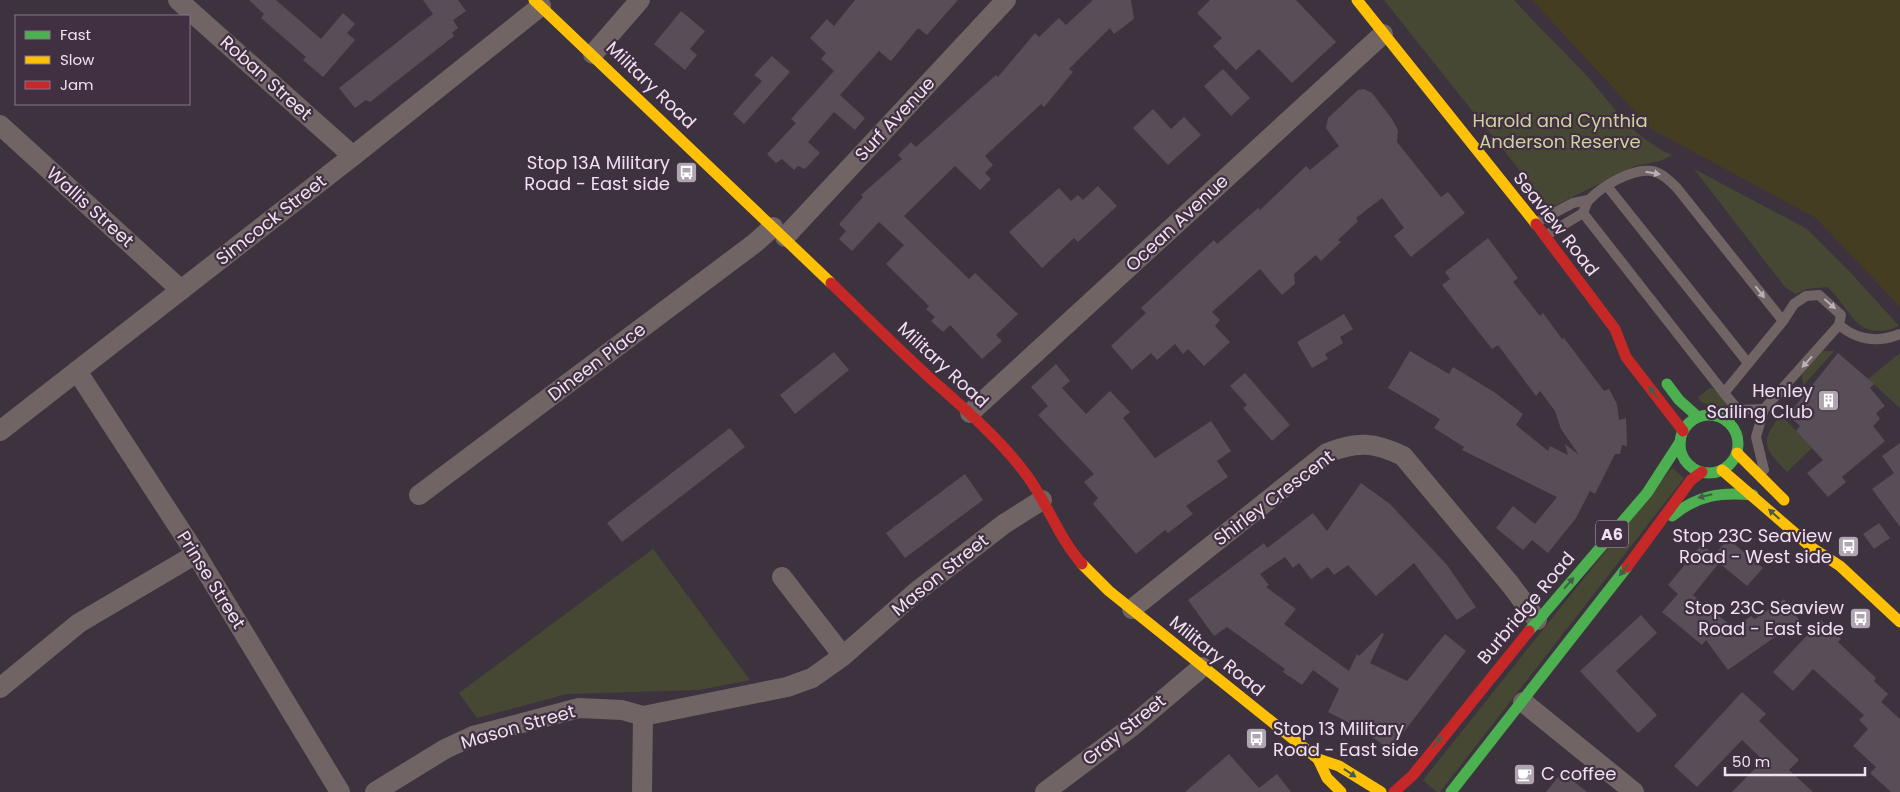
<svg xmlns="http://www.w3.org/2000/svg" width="1900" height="792" font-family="Poppins,sans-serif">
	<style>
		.green { fill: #474834 }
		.sand { fill: #453d22 }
		.building { fill: #574e57 }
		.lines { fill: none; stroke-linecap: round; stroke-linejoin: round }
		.lane { stroke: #706464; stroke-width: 10 }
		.street { stroke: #706464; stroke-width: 20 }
		.fast { stroke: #4caf50; stroke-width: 11 }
		.slow { stroke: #ffc107; stroke-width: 11 }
		.jam { stroke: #c62828; stroke-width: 11 }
		.oneway { fill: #bbb0b7 }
		.oneway2 { fill: #455c47 }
		.labels { text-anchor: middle; stroke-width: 4.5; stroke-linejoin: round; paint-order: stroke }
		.shield { fill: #412f42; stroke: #b9acba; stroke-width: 1 }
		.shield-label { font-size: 16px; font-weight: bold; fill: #ede2ee }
		.street-label { font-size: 18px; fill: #ede2ee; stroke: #412f42 }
		.park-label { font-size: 18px; fill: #ced39d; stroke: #412f42 }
		.poi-label { font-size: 18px; fill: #ede2ee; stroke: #412f42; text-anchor: end }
	</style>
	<rect width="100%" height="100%" fill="#3d333e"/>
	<!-- green -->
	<g class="green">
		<path d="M1384,0H1514C1537,26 1563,50 1586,75C1617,109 1628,135 1672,155L1660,161L1635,166L1552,207H1549Z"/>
		<path d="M1694,169L1807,229L1850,272L1899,326C1857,343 1852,311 1828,287L1806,289L1796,294L1785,287Z"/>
		<path d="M1822,351H1834L1803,386L1802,374Z"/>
		<path d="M1900,353V408L1868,379Z"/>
		<path d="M1710,388L1715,389L1732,411L1701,402L1698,397Z"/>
		<path d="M1781,415L1812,448L1787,472C1764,448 1759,442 1781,415Z"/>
		<path d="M1672,468L1684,478L1440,792H1437L1423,780Z"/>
		<path d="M653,549L750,680L699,690L567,694L477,718L459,693Z"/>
	</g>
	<!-- sand -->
	<path class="sand" d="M1532,0H1900V307L1816,218L1651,129Z"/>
	<!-- building -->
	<g class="building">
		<path d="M249,0H276L321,39L343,13L355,24L347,33L355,40L323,77L303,60L306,57L261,18L264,14Z"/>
		<path d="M423,0H458L466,11L453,20L458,28L452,33L454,36L370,102L366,100L355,108L339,88L433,14Z"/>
		<path d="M855,0H958L927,35L918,28L891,61L879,51L840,95L865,118L855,130L834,112L808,142L820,153L805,169L798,166L794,170L782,159L776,163L767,154L796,123L791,119L834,71L821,59L826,53L810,38L827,19L834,26Z"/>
		<path d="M1093,0H1131L1134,19L1114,34L1110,28L1069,69L1073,72L1044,107L1041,104L985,156L993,165L985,173L991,179L980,190L955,166L904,216L969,279L975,273L1018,314L996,335L1002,341L982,359L950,325L943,332L931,321L935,317L926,309L929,306L886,264L904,245L879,222L852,251L839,239L846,231L839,224L863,197L861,195L902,159L898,155L911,142L916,147L996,75L998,77L1035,33L1039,37L1059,18L1066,25Z"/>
		<path d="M1210,0H1296L1336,42L1292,83L1259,49L1236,70L1213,46L1222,38L1197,13Z"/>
		<path d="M681,11L705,31L690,49L697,55L685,70L654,44Z"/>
		<path d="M772,56L790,72L744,124L733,114L762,81L754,75Z"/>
		<path d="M1223,69L1250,98L1231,116L1204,86Z"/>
		<path d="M1364,89L1372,93L1392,119L1398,130L1397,142L1441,197L1448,192L1465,213L1411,257L1394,236L1404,228L1382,198L1356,218L1358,221L1338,240L1341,242L1321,261L1316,255L1294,274L1295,284L1282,295L1260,269L1212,312L1220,320L1215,326L1230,342L1204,366L1188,349L1183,354L1175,344L1157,360L1151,353L1132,370L1111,346L1146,313L1141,308L1214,240L1217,244L1258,208L1260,210L1306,166L1310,170L1339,146L1326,128L1328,118L1358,90Z"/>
		<path d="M1153,109L1171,129L1184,117L1201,135L1168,165L1133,128Z"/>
		<path d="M1098,186L1117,206L1078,242L1074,238L1042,268L1009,232L1059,188L1071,201L1078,195L1083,200Z"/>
		<path d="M1488,238L1518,278L1513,282L1540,316L1543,313L1562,339L1564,338L1604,391L1609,389L1617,404L1619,420L1626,418L1627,446L1622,445L1620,454H1615L1595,494L1590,491L1576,518L1548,553L1532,540L1523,550L1496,528L1513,506L1535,524L1557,497L1462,450L1464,447L1434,428L1440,419L1388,388L1410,351L1449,374L1453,367L1494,392L1523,414L1516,425L1548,451L1550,446L1568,455L1565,444L1579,455L1561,429L1555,411L1540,391L1536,396L1498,345L1492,349L1442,285L1450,279L1445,272Z"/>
		<path d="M1344,314L1353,329L1340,337L1343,343L1325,354L1328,359L1312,368L1297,342Z"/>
		<path d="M834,352L849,370L795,414L780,395Z"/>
		<path d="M1838,353L1874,384L1870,388L1885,406L1876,413L1880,419L1873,426L1885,441L1842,477L1846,482L1828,497L1807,473L1823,460L1796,431L1800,426L1788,415Z"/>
		<path d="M1056,364L1070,381L1062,388L1086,414L1110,391L1130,412L1123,418L1155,458L1211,421L1231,451L1217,461L1228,477L1186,506L1193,514L1168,533L1165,530L1136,554L1093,504L1098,498L1084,482L1094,474L1038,415L1048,406L1031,387Z"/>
		<path d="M1245,373L1290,425L1272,441L1243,408L1247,405L1230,386Z"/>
		<path d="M730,428L745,447L622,542L607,523Z"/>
		<path d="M1900,443V527L1872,489L1894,473L1882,456Z"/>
		<path d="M965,474L983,500L905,558L886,533Z"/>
		<path d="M1361,483L1390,504L1447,565L1476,607L1457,620L1414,563L1376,596L1348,565L1334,575L1328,567L1311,579L1299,563L1293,568L1285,557L1260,574L1269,585L1266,587L1296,609L1284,624L1349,671L1357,654L1359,656L1382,633L1384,634L1370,663L1407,681L1445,634L1466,651L1390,750L1363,730L1328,712L1339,689L1313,670L1302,685L1283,672L1285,669L1227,627L1214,636L1188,600L1264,543L1267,548L1313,513L1327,531Z"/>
		<path d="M1879,523L1890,538L1874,549L1863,534Z"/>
		<path d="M1728,539L1763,568L1747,586L1719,563L1693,595L1734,628L1751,616L1755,619L1784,599L1799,620L1728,670L1706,640L1702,645L1662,612L1678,594L1668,585L1702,544L1714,555Z"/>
		<path d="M1641,615L1657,633L1616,671L1657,715L1638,733L1580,671Z"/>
		<path d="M1821,620L1841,639L1838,642L1876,678L1874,681L1888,694L1881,702L1900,719V792H1891L1870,773L1876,767L1853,746L1868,729L1859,720L1864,715L1813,669L1793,691L1773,672Z"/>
		<path d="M1742,692L1766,714L1759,721L1799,760L1789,770L1813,792H1732L1763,760L1742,740L1697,787L1674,766Z"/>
		<path d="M1229,754L1259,788L1277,774L1291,792H1185Z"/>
		<path d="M1562,772L1587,792H1546Z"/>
	</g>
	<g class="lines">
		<!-- lane -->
		<g class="lane">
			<path d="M1607,186L1748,363"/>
			<path d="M1535,223L1573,203L1588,200"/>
			<path d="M1545,236L1583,213"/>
			<path d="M1839,325C1857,340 1878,343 1900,334"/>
			<path d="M1724,393L1738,410L1764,409"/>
			<path d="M1764,470L1756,437L1764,409L1839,325L1841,315L1819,295L1806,296L1794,304L1783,321L1724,393L1583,213C1585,209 1586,203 1589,200C1602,186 1632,168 1652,171C1662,173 1670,181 1677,188L1783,321"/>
		</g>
		<!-- street -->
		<g class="street">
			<path d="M178,0L353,156"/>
			<path d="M593,54L640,0"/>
			<path d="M0,125L181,290"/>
			<path d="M785,237L1006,0"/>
			<path d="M77,371L196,554L340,792"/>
			<path d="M970,413L1383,34"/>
			<path d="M0,431L353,156L541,6"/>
			<path d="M419,495L755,243L773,227"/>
			<path d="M782,577L843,656"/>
			<path d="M1132,609L1327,453C1357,441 1374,442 1403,456L1510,584L1537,620"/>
			<path d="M0,688L79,623L196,554"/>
			<path d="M1523,702L1634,792"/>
			<path d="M375,792L445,749L473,736L579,708L622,710L643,716L787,687L812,678L843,656L916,592L1004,524L1042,500"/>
			<path d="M642,792L643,716"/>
			<path d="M1045,792L1130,728L1202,667"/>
		</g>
		<!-- fast -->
		<g class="fast">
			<path d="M1667,384L1679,400L1698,417"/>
			<circle cx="1709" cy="444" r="29"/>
			<path d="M1672,516C1697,495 1721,492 1753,495"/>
			<path d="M1529,631L1647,493L1680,442"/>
			<path d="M1451,792L1627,567"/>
		</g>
		<!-- slow -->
		<g class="slow">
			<path d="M534,0L831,283"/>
			<path d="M1357,0L1536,224"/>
			<path d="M1737,453L1784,500"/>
			<path d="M1722,470L1811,547L1840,566L1900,622"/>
			<path d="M1082,564L1109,591L1318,759L1339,766L1381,792"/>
			<path d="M1318,759L1327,778L1341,792"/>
		</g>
		<!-- jam -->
		<g class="jam">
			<path d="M1536,224L1615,329L1626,357L1683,431"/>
			<path d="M831,283C865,316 898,349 932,380C966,410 1002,441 1028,477C1048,505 1059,538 1082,564"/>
			<path d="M1627,567L1691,480L1702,472"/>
			<path d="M1394,792L1413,775L1529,631"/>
		</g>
	</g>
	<!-- one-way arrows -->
	<defs><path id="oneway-solid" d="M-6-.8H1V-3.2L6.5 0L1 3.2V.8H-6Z" transform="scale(1.25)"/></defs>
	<g class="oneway">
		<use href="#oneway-solid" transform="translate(1653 173) rotate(10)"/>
		<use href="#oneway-solid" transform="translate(1760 292) rotate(52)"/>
		<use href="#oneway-solid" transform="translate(1830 304) rotate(41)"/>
		<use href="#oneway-solid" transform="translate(1807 362) rotate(132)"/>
	</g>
	<g class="oneway2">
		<use href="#oneway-solid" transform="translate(1653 392) rotate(-128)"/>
		<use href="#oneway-solid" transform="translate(1705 496) rotate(166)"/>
		<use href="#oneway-solid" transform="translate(1774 514) rotate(-138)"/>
		<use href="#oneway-solid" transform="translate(1624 570) rotate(129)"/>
		<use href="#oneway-solid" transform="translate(1569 583) rotate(-49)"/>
		<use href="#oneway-solid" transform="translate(1437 742) rotate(-53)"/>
		<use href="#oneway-solid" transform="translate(1350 773) rotate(34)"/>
	</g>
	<!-- icons -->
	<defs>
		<symbol id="bus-square" viewBox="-11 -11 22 22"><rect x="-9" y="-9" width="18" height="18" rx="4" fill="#afa5b0" stroke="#412f42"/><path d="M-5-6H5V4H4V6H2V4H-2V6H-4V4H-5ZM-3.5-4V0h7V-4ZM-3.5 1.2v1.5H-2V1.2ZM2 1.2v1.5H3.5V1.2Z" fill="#fff"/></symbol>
		<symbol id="building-square" viewBox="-11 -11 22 22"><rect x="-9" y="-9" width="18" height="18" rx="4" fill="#afa5b0" stroke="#412f42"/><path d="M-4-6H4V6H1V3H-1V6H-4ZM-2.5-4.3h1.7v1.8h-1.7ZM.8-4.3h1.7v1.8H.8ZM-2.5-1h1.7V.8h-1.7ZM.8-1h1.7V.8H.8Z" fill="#fff"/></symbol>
		<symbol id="cafe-square" viewBox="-11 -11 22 22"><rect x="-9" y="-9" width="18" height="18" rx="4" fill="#afa5b0" stroke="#412f42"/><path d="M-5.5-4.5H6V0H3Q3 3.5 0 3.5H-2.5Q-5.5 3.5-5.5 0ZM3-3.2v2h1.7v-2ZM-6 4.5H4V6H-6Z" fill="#fff"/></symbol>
	</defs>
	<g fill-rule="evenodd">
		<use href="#bus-square" x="674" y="160" width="25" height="25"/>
		<use href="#building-square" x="1816" y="388" width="25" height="25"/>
		<use href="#bus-square" x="1836" y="534" width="25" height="25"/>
		<use href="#bus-square" x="1848" y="606" width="25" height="25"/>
		<use href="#bus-square" x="1244" y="726" width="25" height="25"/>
		<use href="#cafe-square" x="1512" y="762" width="25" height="25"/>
	</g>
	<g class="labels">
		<!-- shield labels -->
		<rect class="shield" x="1596" y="520.5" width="32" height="27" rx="4"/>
		<g class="shield-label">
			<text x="1612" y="540">A6</text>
		</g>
		<!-- street labels -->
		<g class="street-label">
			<text transform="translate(266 78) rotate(42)" y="6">Roban Street</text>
			<text transform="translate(651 85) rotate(44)" y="6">Military Road</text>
			<text transform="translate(895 119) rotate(-47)" y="6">Surf Avenue</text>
			<text transform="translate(90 207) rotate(42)" y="6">Wallis Street</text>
			<text transform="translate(271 220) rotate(-38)" y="6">Simcock Street</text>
			<text transform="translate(1177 223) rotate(-43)" y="6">Ocean Avenue</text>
			<text transform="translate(1556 224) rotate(52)" y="6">Seaview Road</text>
			<text transform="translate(597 362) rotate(-37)" y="6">Dineen Place</text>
			<text transform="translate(943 365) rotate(43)" y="6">Military Road</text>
			<text transform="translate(1274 498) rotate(-37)" y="6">Shirley Crescent</text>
			<text transform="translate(940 575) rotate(-39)" y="6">Mason Street</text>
			<text transform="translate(211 580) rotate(58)" y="6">Prinse Street</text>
			<text transform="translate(1526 608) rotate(-50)" y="6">Burbridge Road</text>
			<text transform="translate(1217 656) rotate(39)" y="6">Military Road</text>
			<text transform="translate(518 727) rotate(-16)" y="6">Mason Street</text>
			<text transform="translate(1124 730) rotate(-39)" y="6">Gray Street</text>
		</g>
		<!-- park labels -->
		<g class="park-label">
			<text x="1560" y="127">Harold and Cynthia<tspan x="1560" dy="21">Anderson Reserve</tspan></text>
		</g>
		<!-- poi labels -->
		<g class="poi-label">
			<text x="670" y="169">Stop 13A Military<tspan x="670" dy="21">Road - East side</tspan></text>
			<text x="1813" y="397">Henley<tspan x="1813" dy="21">Sailing Club</tspan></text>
			<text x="1832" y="542">Stop 23C Seaview<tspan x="1832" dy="21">Road - West side</tspan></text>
			<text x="1844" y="614">Stop 23C Seaview<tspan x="1844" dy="21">Road - East side</tspan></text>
			<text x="1273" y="735" text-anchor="start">Stop 13 Military<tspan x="1273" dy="21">Road - East side</tspan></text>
			<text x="1541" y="780" text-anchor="start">C coffee</text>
		</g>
	</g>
	<!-- legend -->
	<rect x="15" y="15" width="175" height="90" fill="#412f42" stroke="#867787"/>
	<rect x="25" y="31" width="25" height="8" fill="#4caf50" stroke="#867787"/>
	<text x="60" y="40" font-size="15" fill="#ede2ee">Fast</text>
	<rect x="25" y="56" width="25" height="8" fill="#ffc107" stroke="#867787"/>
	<text x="60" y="65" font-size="15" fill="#ede2ee">Slow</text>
	<rect x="25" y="81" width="25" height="8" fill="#c62828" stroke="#867787"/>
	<text x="60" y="90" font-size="15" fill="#ede2ee">Jam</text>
	<!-- scale -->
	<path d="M1725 767v8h140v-8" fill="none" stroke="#ede2ee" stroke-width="2.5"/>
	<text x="1732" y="767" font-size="15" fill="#ede2ee" stroke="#412f42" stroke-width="4" paint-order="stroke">50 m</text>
</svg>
